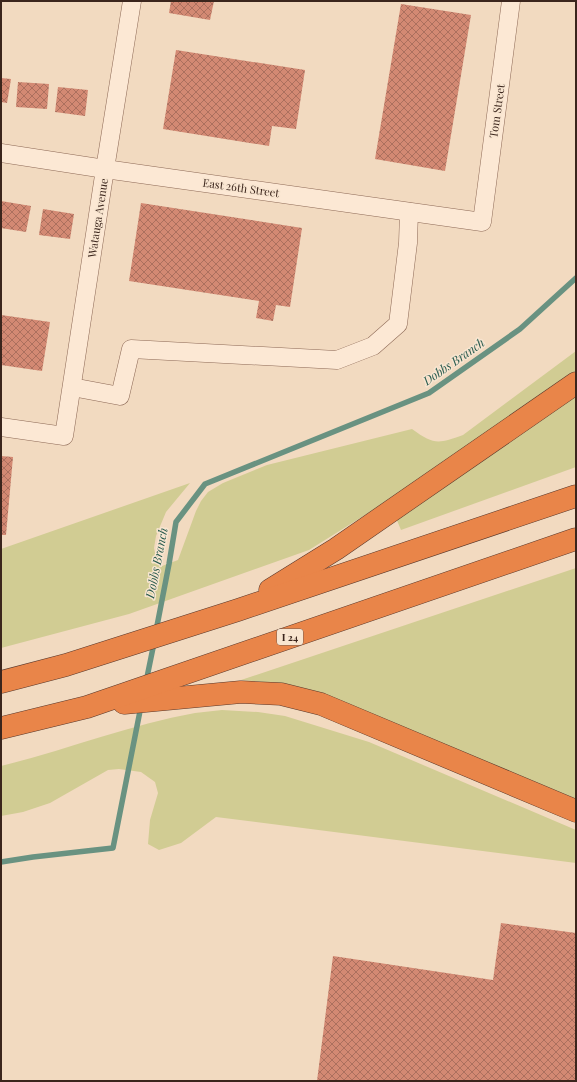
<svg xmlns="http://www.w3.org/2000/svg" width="577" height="1082" font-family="'Playfair Display',serif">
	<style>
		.grass { fill: #d1cc93 }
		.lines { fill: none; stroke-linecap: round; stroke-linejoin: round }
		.stream { stroke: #699281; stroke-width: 5.5 }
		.building { fill: url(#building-cross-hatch) }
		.minor-casing { stroke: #8d6956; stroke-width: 19 }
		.highway-casing { stroke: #5a382b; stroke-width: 23 }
		.minor { stroke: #fce8d4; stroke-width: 18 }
		.highway { stroke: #e98549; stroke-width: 22 }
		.labels { text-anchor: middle; stroke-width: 3; stroke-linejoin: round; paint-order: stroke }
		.shield { fill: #f8e5d0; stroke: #745f52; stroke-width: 1 }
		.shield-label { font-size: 10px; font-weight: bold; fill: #3b251c }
		.street-label { font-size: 11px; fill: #3b251c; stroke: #f8e5d0 }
		.water-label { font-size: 12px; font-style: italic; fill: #2a5c4f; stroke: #f8e5d0 }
	</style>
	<defs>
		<pattern id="building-cross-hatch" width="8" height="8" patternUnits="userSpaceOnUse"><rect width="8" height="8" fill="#d38973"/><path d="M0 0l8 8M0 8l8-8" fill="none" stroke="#ac705e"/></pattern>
	</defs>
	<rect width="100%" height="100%" fill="#f2dac0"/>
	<!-- grass -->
	<g class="grass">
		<path d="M576,351V371L397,495L309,550L129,614L1,648V549L190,483L166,512L156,536L154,548L157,562L162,566L178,560L196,511L201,501L208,492L223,483L267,465L412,429C434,445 438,444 463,435Z"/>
		<path d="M576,396V467L401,530L396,518Z"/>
		<path d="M576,568V799L380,718L274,683L241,680Z"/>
		<path d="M222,710L258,712L285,716L369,742L576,830V863L216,817L181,843L159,850L148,844L150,820L158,793L155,782L141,772L119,769L108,770L50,803L23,812L1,816V766C66,750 129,725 195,713C204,712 213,711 222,710Z"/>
	</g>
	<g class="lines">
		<!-- stream -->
		<g class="stream">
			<path d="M156,631L169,564L176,522L205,484L429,393L520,329L576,278"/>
			<path d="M146,682L154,643"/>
			<path d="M1,862L33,857L113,848L141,706"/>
		</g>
	</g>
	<!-- building -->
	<g class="building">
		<path d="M171,1H214L210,20L169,13Z"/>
		<path d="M401,4L471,15L445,171L375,159Z"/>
		<path d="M176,50L305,70L296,129L272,126L269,146L163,129Z"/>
		<path d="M1,78L11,79L7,103L1,102Z"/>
		<path d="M18,82L49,84L47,109L16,107Z"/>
		<path d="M58,87L88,90L85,116L55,112Z"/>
		<path d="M1,201L31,206L26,232L1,228Z"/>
		<path d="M141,203L302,228L290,307L276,305L273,321L256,318L259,301L129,281Z"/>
		<path d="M43,209L74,214L70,239L39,235Z"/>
		<path d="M1,315L50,322L42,371L1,365Z"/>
		<path d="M1,456L13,457L6,535H1Z"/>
		<path d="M501,923L576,933V1081H317L333,956L493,980Z"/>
	</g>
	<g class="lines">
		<defs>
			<g id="minor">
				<path d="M1,153L105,169L482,222L511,1"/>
				<path d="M72,387L120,396L131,349L337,360L373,346L398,324L408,243L409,212"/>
				<path d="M1,427L64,436L105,169L132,1"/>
			</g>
			<g id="highway">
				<path d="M270,590L336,549L576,383"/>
				<path d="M1,682L66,665L238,610L576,496"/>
				<path d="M124,703L241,692L281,694L321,704L576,811"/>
				<path d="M1,728L87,707L576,539"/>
			</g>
		</defs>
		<!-- minor casing -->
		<use href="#minor" class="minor-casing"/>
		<!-- highway casing -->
		<use href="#highway" class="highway-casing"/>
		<!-- minor -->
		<use href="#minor" class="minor"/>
		<!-- highway -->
		<use href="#highway" class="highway"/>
	</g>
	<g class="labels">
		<!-- shield labels -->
		<rect class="shield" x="277" y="629" width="26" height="16" rx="3"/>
		<g class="shield-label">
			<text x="290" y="641">I 24</text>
		</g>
		<!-- street labels -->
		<g class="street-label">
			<text transform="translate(497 111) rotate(-82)" y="4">Tom Street</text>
			<text transform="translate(241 188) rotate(8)" y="4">East 26th Street</text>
			<text transform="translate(98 218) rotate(-81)" y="4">Watauga Avenue</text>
		</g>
		<!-- water labels -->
		<g class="water-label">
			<text transform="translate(454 362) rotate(-35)" y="4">Dobbs Branch</text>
			<text transform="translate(157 563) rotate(-79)" y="4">Dobbs Branch</text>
		</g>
	</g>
	<!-- border -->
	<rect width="577" height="1082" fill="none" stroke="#3b251c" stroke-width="4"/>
</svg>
